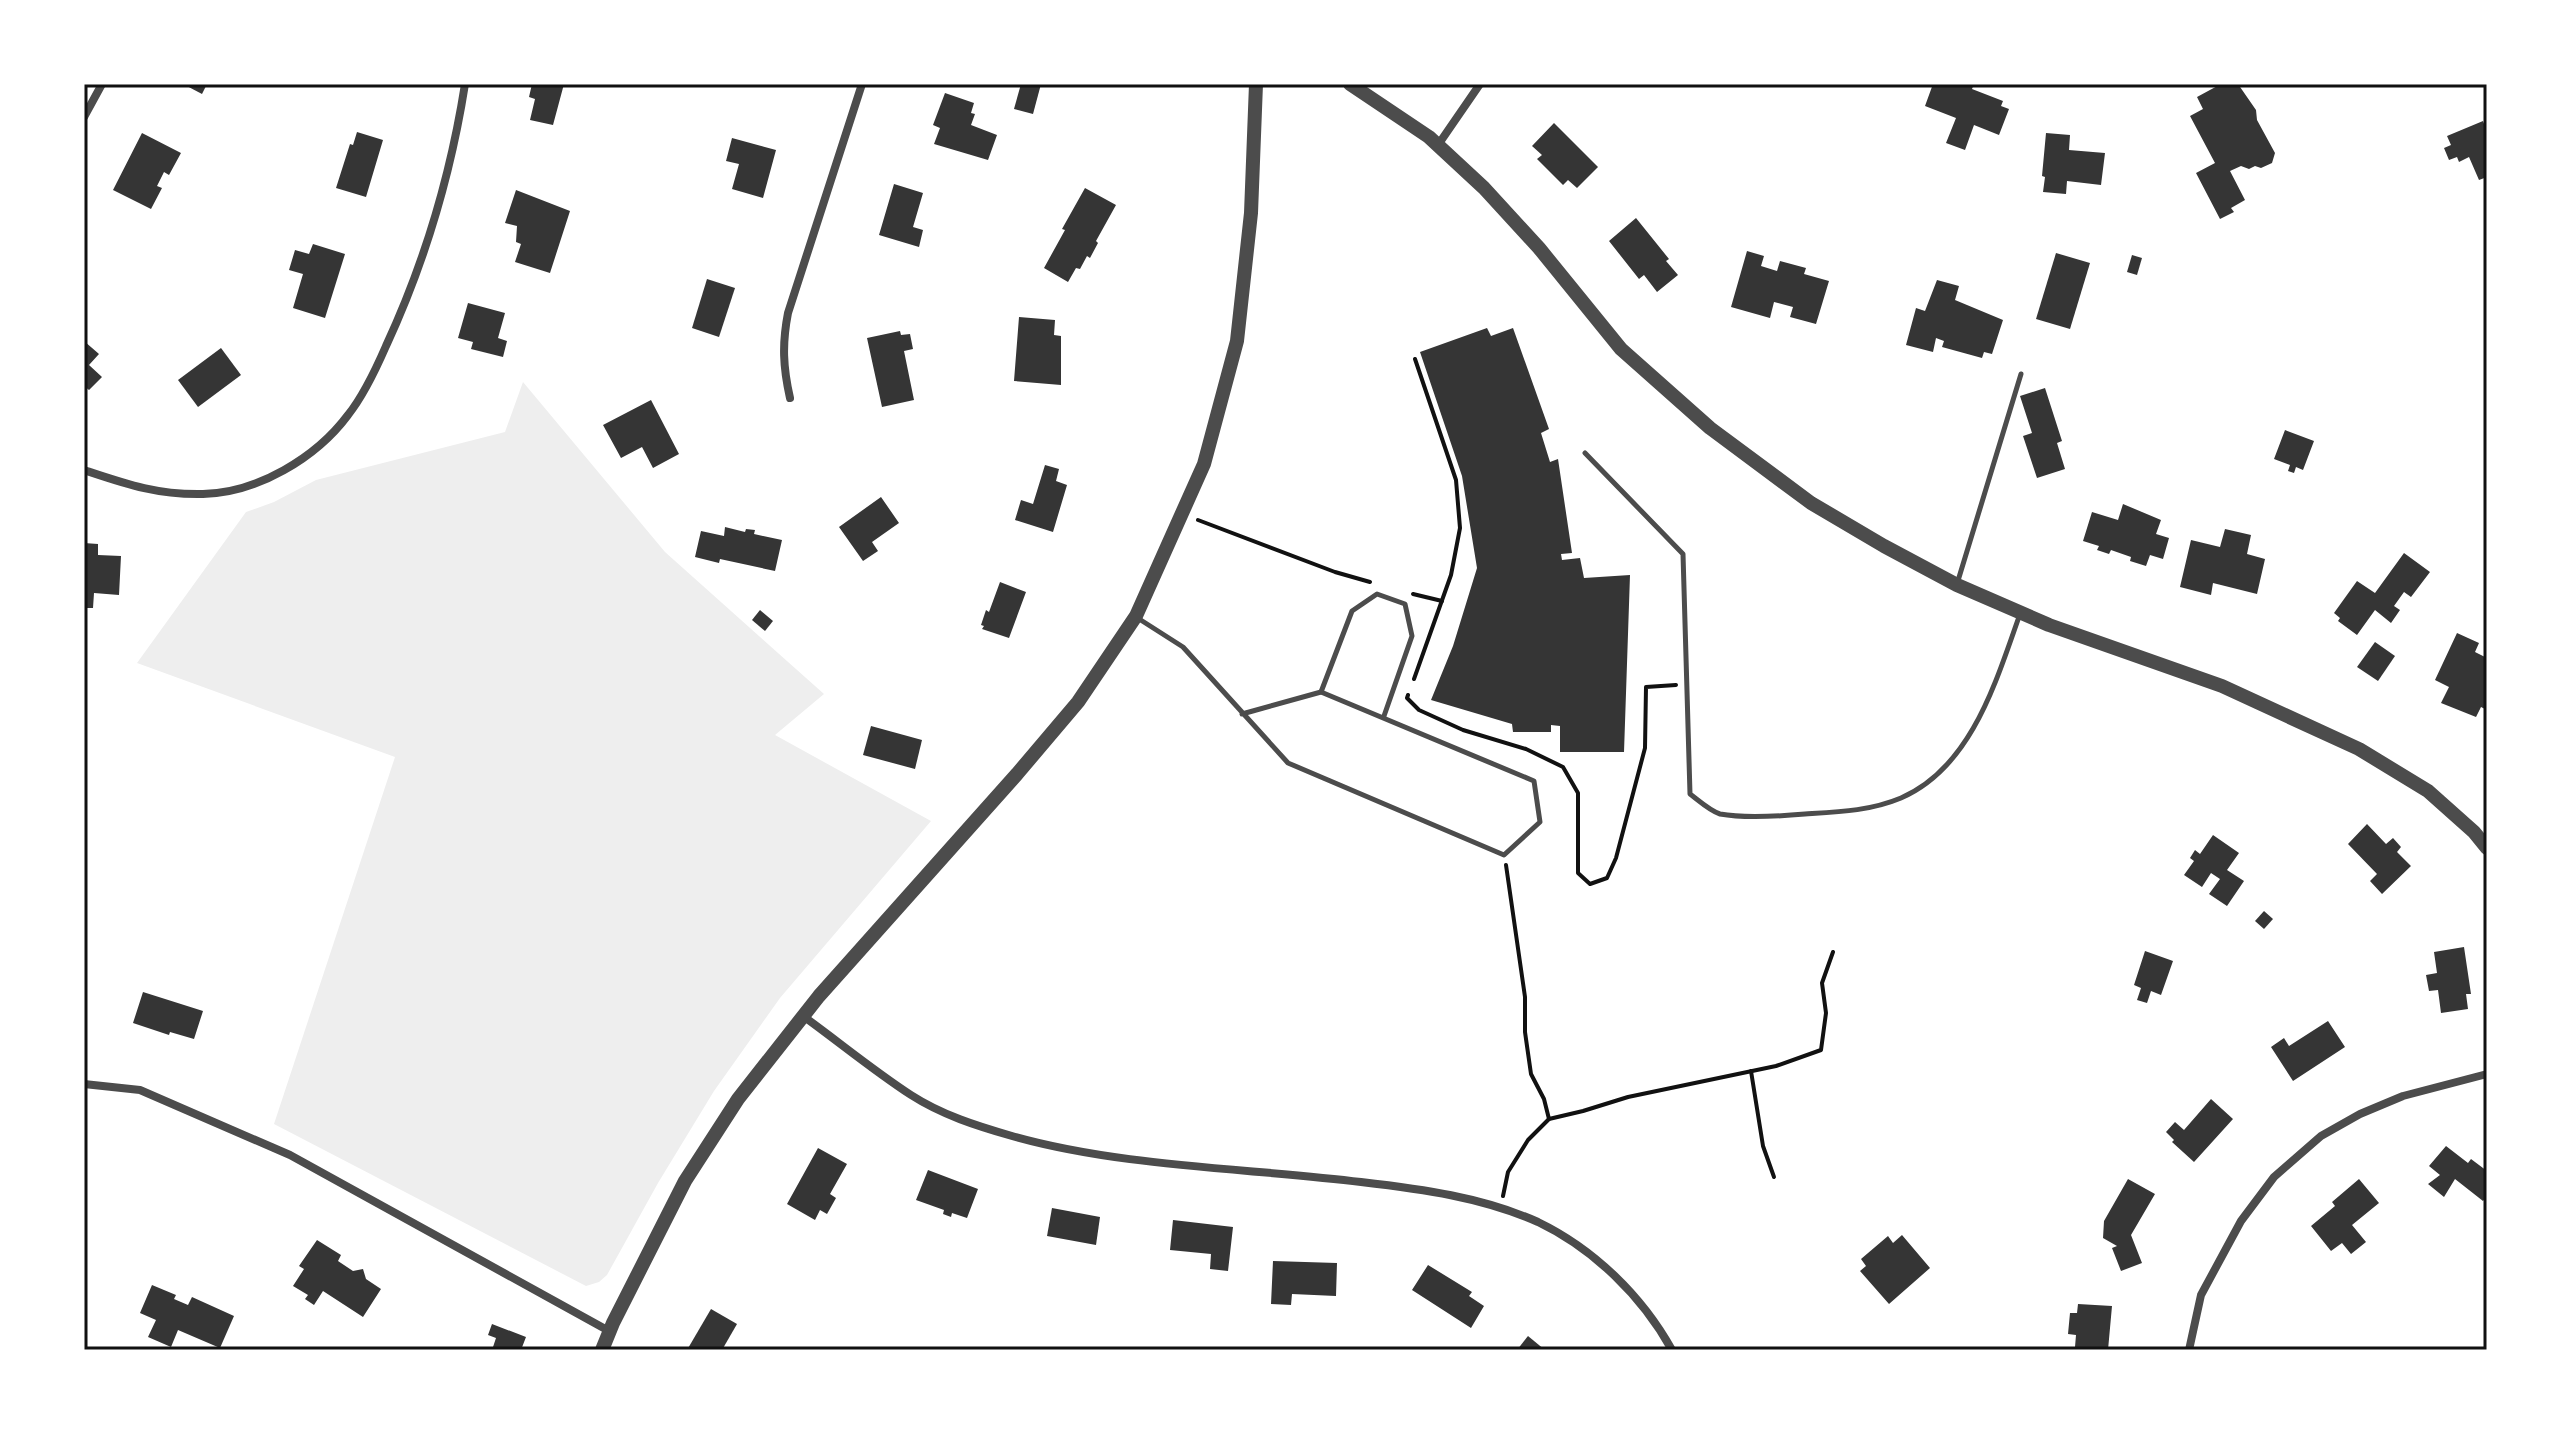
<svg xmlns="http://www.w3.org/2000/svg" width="2571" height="1434" font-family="'Noto Sans',sans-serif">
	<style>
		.green { fill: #eee }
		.building { fill: #353535 }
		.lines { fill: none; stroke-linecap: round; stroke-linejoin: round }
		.path { stroke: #111; stroke-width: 4 }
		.service { stroke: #4c4c4c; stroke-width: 5 }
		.minor { stroke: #4c4c4c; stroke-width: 8 }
		.tertiary { stroke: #4c4c4c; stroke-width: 14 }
		.neatline { fill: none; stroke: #111; stroke-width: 3 }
	</style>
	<rect width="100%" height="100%" fill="#fff"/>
	<!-- green -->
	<path class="green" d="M523,382L665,552L824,694L775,735L931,821L780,998L714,1091L658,1183L607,1275L599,1282L586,1286L274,1124L395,757L137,663L246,512L274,502L316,480L505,432Z"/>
	<!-- building -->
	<g class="building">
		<path d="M183,84H207L202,94Z"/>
		<path d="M532,84H564L553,125L530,120L535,99L529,97Z"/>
		<path d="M1021,84H1041L1033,114L1014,109Z"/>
		<path d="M1933,84H1974L1972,89L2003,101L2001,106L2009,109L1999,135L1974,125L1965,150L1946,143L1956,118L1925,106Z"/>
		<path d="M2221,84H2238L2256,110L2257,120L2275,153L2272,163L2261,168L2255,166L2249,169L2241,166L2230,171L2245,200L2231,208L2234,212L2220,219L2196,173L2215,163L2190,116L2203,109L2197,97Z"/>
		<path d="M945,93L974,103L971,113L975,114L971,125L997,135L988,160L934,144L940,128L933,125Z"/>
		<path d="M2483,121L2487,132V177L2479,180L2469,157L2459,162L2457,157L2449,160L2444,148L2451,145L2447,136Z"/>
		<path d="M1554,123L1598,167L1577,188L1568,180L1563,185L1537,159L1542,155L1532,146Z"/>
		<path d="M357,132L383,140L366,197L336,188L350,144L353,145Z"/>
		<path d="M142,133L181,153L169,175L164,172L157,186L162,188L151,209L113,190Z"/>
		<path d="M2046,133L2070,135L2069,150L2105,153L2101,185L2067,181L2066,194L2043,192L2045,177L2042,176Z"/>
		<path d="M732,138L776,150L763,198L732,189L739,164L726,161Z"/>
		<path d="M894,184L923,193L913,227L923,230L919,247L879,235Z"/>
		<path d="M1085,188L1116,205L1096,241L1098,243L1090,258L1087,256L1080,269L1076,268L1068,282L1044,268L1065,230L1062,229Z"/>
		<path d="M516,190L570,211L550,273L515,262L521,244L516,242L517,226L505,223Z"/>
		<path d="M1636,218L1669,259L1666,261L1678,275L1657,292L1644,275L1639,279L1609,241Z"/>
		<path d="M313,244L345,254L325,318L293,308L303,274L289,270L295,250L309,254Z"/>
		<path d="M1747,251L1764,256L1761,266L1777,271L1780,261L1806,268L1804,274L1829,281L1816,324L1790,317L1793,307L1774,302L1770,318L1731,307Z"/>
		<path d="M2056,253L2090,263L2070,329L2036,319Z"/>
		<path d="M2132,255L2142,258L2137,275L2127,272Z"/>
		<path d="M707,279L735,288L719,337L692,328Z"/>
		<path d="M1937,280L1959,286L1955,300L2003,320L1992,354L1984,352L1982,358L1942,347L1944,341L1936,338L1933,352L1906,345L1916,308L1925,311Z"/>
		<path d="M468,303L505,313L498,338L507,341L503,357L471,349L473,342L458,338Z"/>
		<path d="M1019,317L1055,320L1054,335L1061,336V385L1014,381Z"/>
		<path d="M1487,328L1491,336L1513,328L1549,429L1541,433L1550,462L1558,459L1572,553L1561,554L1562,560L1580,558L1584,578L1630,575L1624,752H1560V726L1551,725V732H1513L1512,724L1431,700L1453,646L1477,568L1462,476L1420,352Z"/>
		<path d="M900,331L901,335L910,334L913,349L904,351L914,400L882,407L867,338Z"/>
		<path d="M84,341L99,354L89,365L102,377L89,390L84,386Z"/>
		<path d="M221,348L241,375L198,407L178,380Z"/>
		<path d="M2045,388L2062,441L2057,443L2065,469L2037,478L2023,436L2032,433L2020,396Z"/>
		<path d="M651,400L679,454L653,468L642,447L621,458L603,425Z"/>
		<path d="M2285,430L2314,441L2303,470L2296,467L2294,473L2288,471L2290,465L2274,459Z"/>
		<path d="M1045,465L1059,469L1056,481L1067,485L1053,532L1015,520L1021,500L1033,504Z"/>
		<path d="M881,497L899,523L872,542L878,551L863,561L839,527Z"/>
		<path d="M2123,504L2161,520L2156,534L2169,538L2163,559L2150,555L2146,566L2130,561L2131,557L2111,550L2109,554L2097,550L2099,546L2083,541L2092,512L2118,520Z"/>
		<path d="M725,527L745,532L746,529L755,530L754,534L782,540L775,571L720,559L719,563L695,557L701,531L724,536Z"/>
		<path d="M2225,529L2251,535L2247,554L2265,559L2257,594L2213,583L2211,595L2180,587L2191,540L2220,547Z"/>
		<path d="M84,543L98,544V555L121,556L119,595L94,593L93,608H84Z"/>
		<path d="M2404,553L2430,572L2411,597L2404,592L2394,606L2400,610L2391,623L2375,610L2357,635L2338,621L2340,618L2334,613L2357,581L2375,593Z"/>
		<path d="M1000,582L1026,592L1009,638L982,629L984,626L981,625L986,610L989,612Z"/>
		<path d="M760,610L773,621L765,631L752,620Z"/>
		<path d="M2457,633L2479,643L2475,652L2487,658V710L2481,707L2476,717L2441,703L2449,687L2435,680Z"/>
		<path d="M2375,642L2395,656L2378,681L2357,667Z"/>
		<path d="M871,726L922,740L915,769L863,755Z"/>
		<path d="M2367,824L2386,844L2393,838L2401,847L2397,852L2411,866L2382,894L2370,881L2377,874L2348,844Z"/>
		<path d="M2213,835L2239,853L2227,870L2244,881L2227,906L2209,894L2220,879L2211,873L2202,887L2184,875L2194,861L2190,858L2195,850L2200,854Z"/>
		<path d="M2264,911L2273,919L2264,929L2255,921Z"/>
		<path d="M2464,947L2471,994H2466L2468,1009L2441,1013L2438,990L2429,991L2426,975L2437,973L2434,952Z"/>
		<path d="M2145,951L2173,961L2161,995L2151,991L2147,1003L2137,1000L2141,988L2134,985Z"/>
		<path d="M143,992L203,1011L194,1039L170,1032L169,1035L133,1023Z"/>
		<path d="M2328,1021L2345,1047L2293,1081L2271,1047L2284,1038L2289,1046Z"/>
		<path d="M2211,1099L2233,1119L2194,1162L2172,1142L2174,1140L2166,1132L2175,1122L2184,1130Z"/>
		<path d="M2446,1146L2468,1163L2471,1159L2487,1171V1196L2483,1201L2455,1179L2444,1197L2428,1184L2440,1175L2429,1166Z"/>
		<path d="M818,1148L847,1164L830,1194L836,1198L827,1214L820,1210L815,1220L787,1204Z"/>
		<path d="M928,1170L978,1189L967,1218L952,1213L951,1217L943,1214L944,1210L916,1200Z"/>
		<path d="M2128,1179L2155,1194L2131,1235L2142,1263L2121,1271L2112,1248L2117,1246L2103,1238L2104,1221Z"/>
		<path d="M2359,1179L2379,1203L2352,1225L2366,1242L2351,1254L2342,1243L2331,1251L2311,1226L2335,1206L2332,1202Z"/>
		<path d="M1052,1208L1100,1217L1096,1245L1047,1236Z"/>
		<path d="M1173,1220L1233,1227L1228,1271L1210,1269L1211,1254L1170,1250Z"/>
		<path d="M1902,1235L1930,1268L1889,1304L1860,1271L1866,1266L1861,1259L1888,1236L1893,1243Z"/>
		<path d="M317,1240L341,1255L338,1261L353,1271L363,1269L366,1279L381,1289L363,1317L323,1291L314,1305L305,1299L308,1295L293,1286L304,1269L299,1266Z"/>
		<path d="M1273,1261L1337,1263L1336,1296L1292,1294L1291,1305L1271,1304Z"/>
		<path d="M1428,1265L1472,1292L1469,1296L1484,1306L1471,1328L1412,1290Z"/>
		<path d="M152,1285L176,1295L174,1299L188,1305L192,1297L234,1316L220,1348L178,1330L171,1347L148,1337L156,1320L140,1313Z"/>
		<path d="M2078,1304L2112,1306L2108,1350H2081V1347H2075L2076,1335L2068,1334L2070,1313H2077Z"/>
		<path d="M711,1309L737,1324L722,1350H687Z"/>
		<path d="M492,1324L526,1337L521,1350H492L496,1338L488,1335Z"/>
		<path d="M1528,1336L1545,1350H1517Z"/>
	</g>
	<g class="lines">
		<!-- path -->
		<g class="path">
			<path d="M1198,520L1335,572L1370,582"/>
			<path d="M1413,594L1442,601"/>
			<path d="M1414,679L1451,575L1460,528L1456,480L1415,359"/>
			<path d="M1408,695L1407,698L1419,710L1463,730L1526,749L1563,767L1578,793V873L1590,884L1607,878L1616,858L1645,748L1646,687L1676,685"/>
			<path d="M1506,865L1525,997V1032L1531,1074L1544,1099L1549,1119"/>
			<path d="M1751,1071L1763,1146L1774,1177"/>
			<path d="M1503,1196L1508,1172L1528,1140L1549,1119L1583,1111L1628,1097L1776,1066L1821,1050L1826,1013L1822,983L1833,952"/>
		</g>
		<!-- service -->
		<g class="service">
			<path d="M1585,453L1683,554L1690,794C1698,800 1710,811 1720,814C1742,818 1782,816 1805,814C1838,812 1870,811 1901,798C1972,767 1996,681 2020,614"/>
			<path d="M1957,584L2021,374"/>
			<path d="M1136,617L1183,647L1288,763L1504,855L1540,822L1534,781L1321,692L1242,714"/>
			<path d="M1321,692L1352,611L1377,594L1405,604L1412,636L1384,716"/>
		</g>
		<!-- minor -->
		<g class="minor">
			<path d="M84,117L102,84"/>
			<path d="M1438,145L1480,84"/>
			<path d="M790,398C783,367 782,344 788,313L862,84"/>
			<path d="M84,470C126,484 157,495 203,494C257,493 316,458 348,415C364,395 376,369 386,346C424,264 451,173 465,84"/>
			<path d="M803,1016C839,1042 874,1071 911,1095C942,1115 977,1126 1012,1136C1121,1167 1248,1168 1361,1182C1421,1189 1482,1197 1538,1222C1594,1249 1642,1296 1672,1350"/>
			<path d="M84,1084L140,1090L290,1155L609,1331"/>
			<path d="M2189,1350L2201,1295L2241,1221L2274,1177L2321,1136L2360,1114L2403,1096L2487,1074"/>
		</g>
		<!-- tertiary -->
		<g class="tertiary">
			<path d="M1350,84L1429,137L1484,188L1539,248L1621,349L1710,428L1811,503L1884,546L1957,585L2049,625L2222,686L2359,749L2428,791L2474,832L2487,848"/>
			<path d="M602,1350L613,1323L685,1181L738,1099L819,996L1017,774L1078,702L1136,616L1204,464L1237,341L1251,213L1256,84"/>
		</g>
	</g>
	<!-- border -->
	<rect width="2571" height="1434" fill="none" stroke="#ffffff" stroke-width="172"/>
	<rect x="86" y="86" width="2399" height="1262" class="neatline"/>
</svg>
